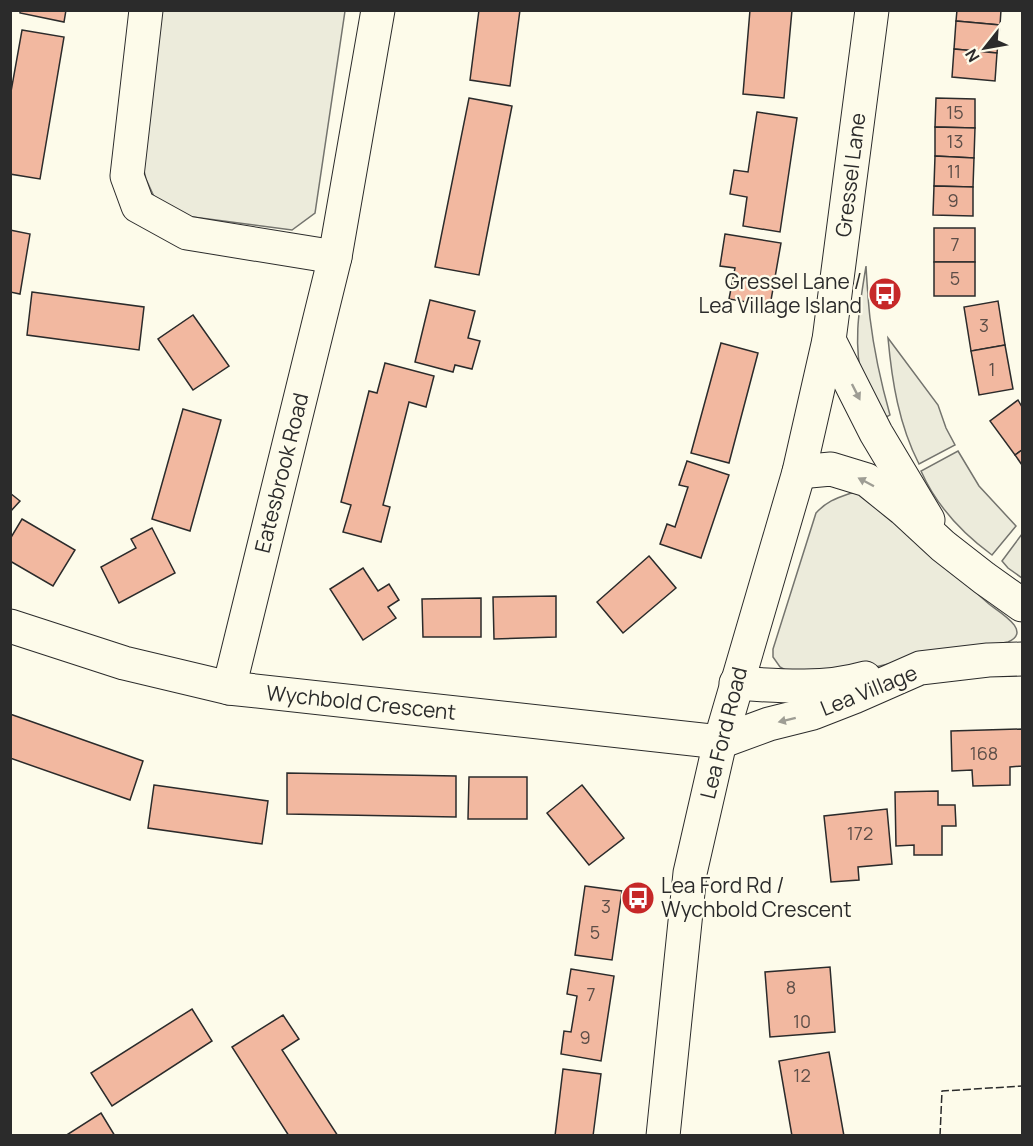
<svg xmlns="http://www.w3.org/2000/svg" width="1033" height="1146" font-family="Manrope,sans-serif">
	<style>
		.green { fill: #ecebdb; stroke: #74746e; stroke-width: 1.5 }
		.building { fill: #f2b8a0; stroke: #2b2b2b; stroke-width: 1.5 }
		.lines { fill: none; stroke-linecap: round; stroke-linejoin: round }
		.minor-casing { stroke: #2b2b2b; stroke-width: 35 }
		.tertiary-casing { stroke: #2b2b2b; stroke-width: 35 }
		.minor { stroke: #fdfbea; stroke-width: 33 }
		.tertiary { stroke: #fdfbea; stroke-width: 33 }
		.fence { stroke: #2b2b2b; stroke-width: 1.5; stroke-dasharray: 8 3; stroke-linecap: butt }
		.oneway { fill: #9e9d94 }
		.labels { text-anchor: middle; stroke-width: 4.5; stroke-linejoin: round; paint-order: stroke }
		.number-label { font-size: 18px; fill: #5d4e48 }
		.street-label { font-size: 21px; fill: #2b2b2b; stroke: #fdfbea }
		.poi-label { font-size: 21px; fill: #2b2b2b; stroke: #fdfbea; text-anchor: end }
	</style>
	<rect width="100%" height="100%" fill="#fdfbea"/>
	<!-- green -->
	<g class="green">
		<path d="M160,11H345L315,213L292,230L178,215L156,201L146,179L140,155Z"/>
		<path d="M866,266C867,283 868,300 870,318C874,351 881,383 890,415L881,420C875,408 867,395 863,382C852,343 860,304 866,266Z"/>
		<path d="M888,338L938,405L946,428L955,445L919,464C899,425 892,382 888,338Z"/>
		<path d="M958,451L979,486L1016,526L992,555C962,533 936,505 921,471Z"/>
		<path d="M851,493L863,494L989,604C999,612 1033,631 1008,642L897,662L849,673H791L780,667L773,657V649L816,513C827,501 837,498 851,493Z"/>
		<path d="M1022,534V578L1008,568L1002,561Z"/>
	</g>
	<!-- building -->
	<g class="building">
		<path d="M20,10H66L64,22L20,13Z"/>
		<path d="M479,10H520L510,86L470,80Z"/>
		<path d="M750,10H792L784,98L743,94Z"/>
		<path d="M957,10H1001L1000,25L956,21Z"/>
		<path d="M956,21L1000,25L997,53L954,49Z"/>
		<path d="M22,30L64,37L40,179L10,174V97Z"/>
		<path d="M954,49L997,53L995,81L952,77Z"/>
		<path d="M469,98L512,106L479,275L435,267Z"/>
		<path d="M936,98L975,99V128L935,127Z"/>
		<path d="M757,112L797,118L780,232L743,226L747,197L730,194L734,170L748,172Z"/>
		<path d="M935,127L975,128L974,158L935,156Z"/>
		<path d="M935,156L974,158L973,187L934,186Z"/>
		<path d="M934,186L973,187V216L933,215Z"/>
		<rect x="934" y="228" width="41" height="34"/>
		<path d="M10,230L30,234L20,294L10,292Z"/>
		<path d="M725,234L781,243L770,306L729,299L735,268L720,266Z"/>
		<rect x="934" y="262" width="41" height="34"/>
		<path d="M32,292L144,307L139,350L27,335Z"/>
		<path d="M430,300L475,311L468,338L480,341L472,369L455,365L453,372L415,362Z"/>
		<path d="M998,301L1005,345L971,351L964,307Z"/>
		<path d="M193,315L229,366L193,390L158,339Z"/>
		<path d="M721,343L758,353L729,463L691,453Z"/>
		<path d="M1005,345L1013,389L979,395L971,351Z"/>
		<path d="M385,363L434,376L426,407L409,402L383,505L390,507L381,542L343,532L351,505L341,502L369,391L377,393Z"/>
		<path d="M1018,400L1022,407V450L1015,455L990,421Z"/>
		<path d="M183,409L221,420L190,531L152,519Z"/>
		<path d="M1022,450V465L1015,455Z"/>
		<path d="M687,461L729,475L701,558L660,544L667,524L675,527L688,487L679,485Z"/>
		<path d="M10,493L20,501L10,512Z"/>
		<path d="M22,519L75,550L53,586L10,561V539Z"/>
		<path d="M152,528L175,573L119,603L101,567L136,548L131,539Z"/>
		<path d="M649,556L676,588L623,633L597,602Z"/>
		<path d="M363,568L378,591L389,584L399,600L388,607L396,618L363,640L330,589Z"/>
		<path d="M556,596V637L494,639L493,597Z"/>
		<path d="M481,598V637H423L422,599Z"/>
		<path d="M10,714L143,761L130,800L10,758Z"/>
		<path d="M1022,729V766L1010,767V785L973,786L972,770L952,771L951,731Z"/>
		<path d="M287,773L456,776V817L287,814Z"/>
		<path d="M469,777H527V819H468Z"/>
		<path d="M154,785L268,801L262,844L148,828Z"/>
		<path d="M582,785L624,838L589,865L547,813Z"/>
		<path d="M938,791V805H955L956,826H942V855H914V845L896,846L895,792Z"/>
		<path d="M887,809L892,864L858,867L859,880L831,882L824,816Z"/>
		<path d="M585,886L622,891L612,960L575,955Z"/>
		<path d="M830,967L835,1032L770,1037L765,972Z"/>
		<path d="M571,969L614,976L601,1061L561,1054L564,1031L571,1032L577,996L567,994Z"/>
		<path d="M192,1009L212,1041L112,1106L91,1073Z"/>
		<path d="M283,1015L299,1039L282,1050L338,1136H289L232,1047Z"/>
		<path d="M829,1052L844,1136H792L779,1061Z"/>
		<path d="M563,1069L601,1074L593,1136H555Z"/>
		<path d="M101,1113L115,1136H65Z"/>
	</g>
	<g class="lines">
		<defs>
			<g id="minor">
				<path d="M146,10L127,176L138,206L187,233L335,257"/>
				<path d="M829,340L876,433L928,520"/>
				<path d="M799,472L831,469L867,480L903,509L943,546L984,578L1022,605"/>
				<path d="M10,626L124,663L229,688L720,742L769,724L813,713L854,697L920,668L988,660L1022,659"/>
				<path d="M736,683C779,686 823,690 865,678"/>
				<path d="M229,688L335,257L378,10"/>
			</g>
			<path id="tertiary" d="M663,1136L690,873L720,742L799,472L829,340L872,10"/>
		</defs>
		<!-- minor casing -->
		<use href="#minor" class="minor-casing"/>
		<!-- tertiary casing -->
		<use href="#tertiary" class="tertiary-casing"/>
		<!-- minor -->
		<use href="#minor" class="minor"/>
		<!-- tertiary -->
		<use href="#tertiary" class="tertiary"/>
		<!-- fence -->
		<path class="fence" d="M940,1136L942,1091L1022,1086"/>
	</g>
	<!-- one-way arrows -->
	<defs><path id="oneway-solid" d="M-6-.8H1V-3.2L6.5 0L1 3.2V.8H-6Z" transform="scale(1.5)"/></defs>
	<g class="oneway">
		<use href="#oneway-solid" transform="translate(856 392) rotate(63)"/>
		<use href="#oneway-solid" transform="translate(866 482) rotate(-152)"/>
		<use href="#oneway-solid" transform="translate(787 720) rotate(166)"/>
	</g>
	<!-- icons -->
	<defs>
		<symbol id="bus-disc" viewBox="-11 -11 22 22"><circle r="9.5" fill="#c62828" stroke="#fdfbea"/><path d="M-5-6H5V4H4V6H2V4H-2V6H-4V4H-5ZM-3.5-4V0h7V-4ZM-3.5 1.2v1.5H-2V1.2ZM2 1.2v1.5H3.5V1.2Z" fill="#fff"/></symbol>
	</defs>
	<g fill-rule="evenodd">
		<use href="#bus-disc" x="866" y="275" width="38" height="38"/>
		<use href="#bus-disc" x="619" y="879" width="38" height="38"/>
	</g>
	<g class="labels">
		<!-- number labels -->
		<g class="number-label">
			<text x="955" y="119">15</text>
			<text x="955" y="148">13</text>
			<text x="954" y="178">11</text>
			<text x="953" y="207">9</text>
			<text x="955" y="251">7</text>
			<text x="955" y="285">5</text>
			<text x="984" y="332">3</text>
			<text x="992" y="376">1</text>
			<text x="984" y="760">168</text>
			<text x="860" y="840">172</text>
			<text x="606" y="913">3</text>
			<text x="595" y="939">5</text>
			<text x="791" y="994">8</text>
			<text x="591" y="1001">7</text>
			<text x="802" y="1028">10</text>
			<text x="585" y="1044">9</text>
			<text x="802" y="1082">12</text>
		</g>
		<!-- street labels -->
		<g class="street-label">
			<text transform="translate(851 175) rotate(-83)" y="7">Gressel Lane</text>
			<text transform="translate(282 473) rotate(-76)" y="7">Eatesbrook Road</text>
			<text transform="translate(869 691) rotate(-22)" y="7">Lea Village</text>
			<text transform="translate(361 703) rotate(6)" y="7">Wychbold Crescent</text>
			<text transform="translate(724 733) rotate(-76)" y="7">Lea Ford Road</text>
		</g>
		<!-- poi labels -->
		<g class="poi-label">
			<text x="862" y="289">Gressel Lane /<tspan x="862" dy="24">Lea Village Island</tspan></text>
			<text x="661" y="893" text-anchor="start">Lea Ford Rd /<tspan x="661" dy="24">Wychbold Crescent</tspan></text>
		</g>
	</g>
	<!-- border -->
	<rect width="1033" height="1146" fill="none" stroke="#2b2b2b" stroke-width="24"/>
	<!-- north arrow -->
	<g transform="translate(985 48) rotate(239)" stroke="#fdfbea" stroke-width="4.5" paint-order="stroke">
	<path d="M0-4.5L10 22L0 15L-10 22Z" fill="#2b2b2b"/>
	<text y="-9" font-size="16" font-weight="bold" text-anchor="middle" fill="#2b2b2b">N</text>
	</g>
</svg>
